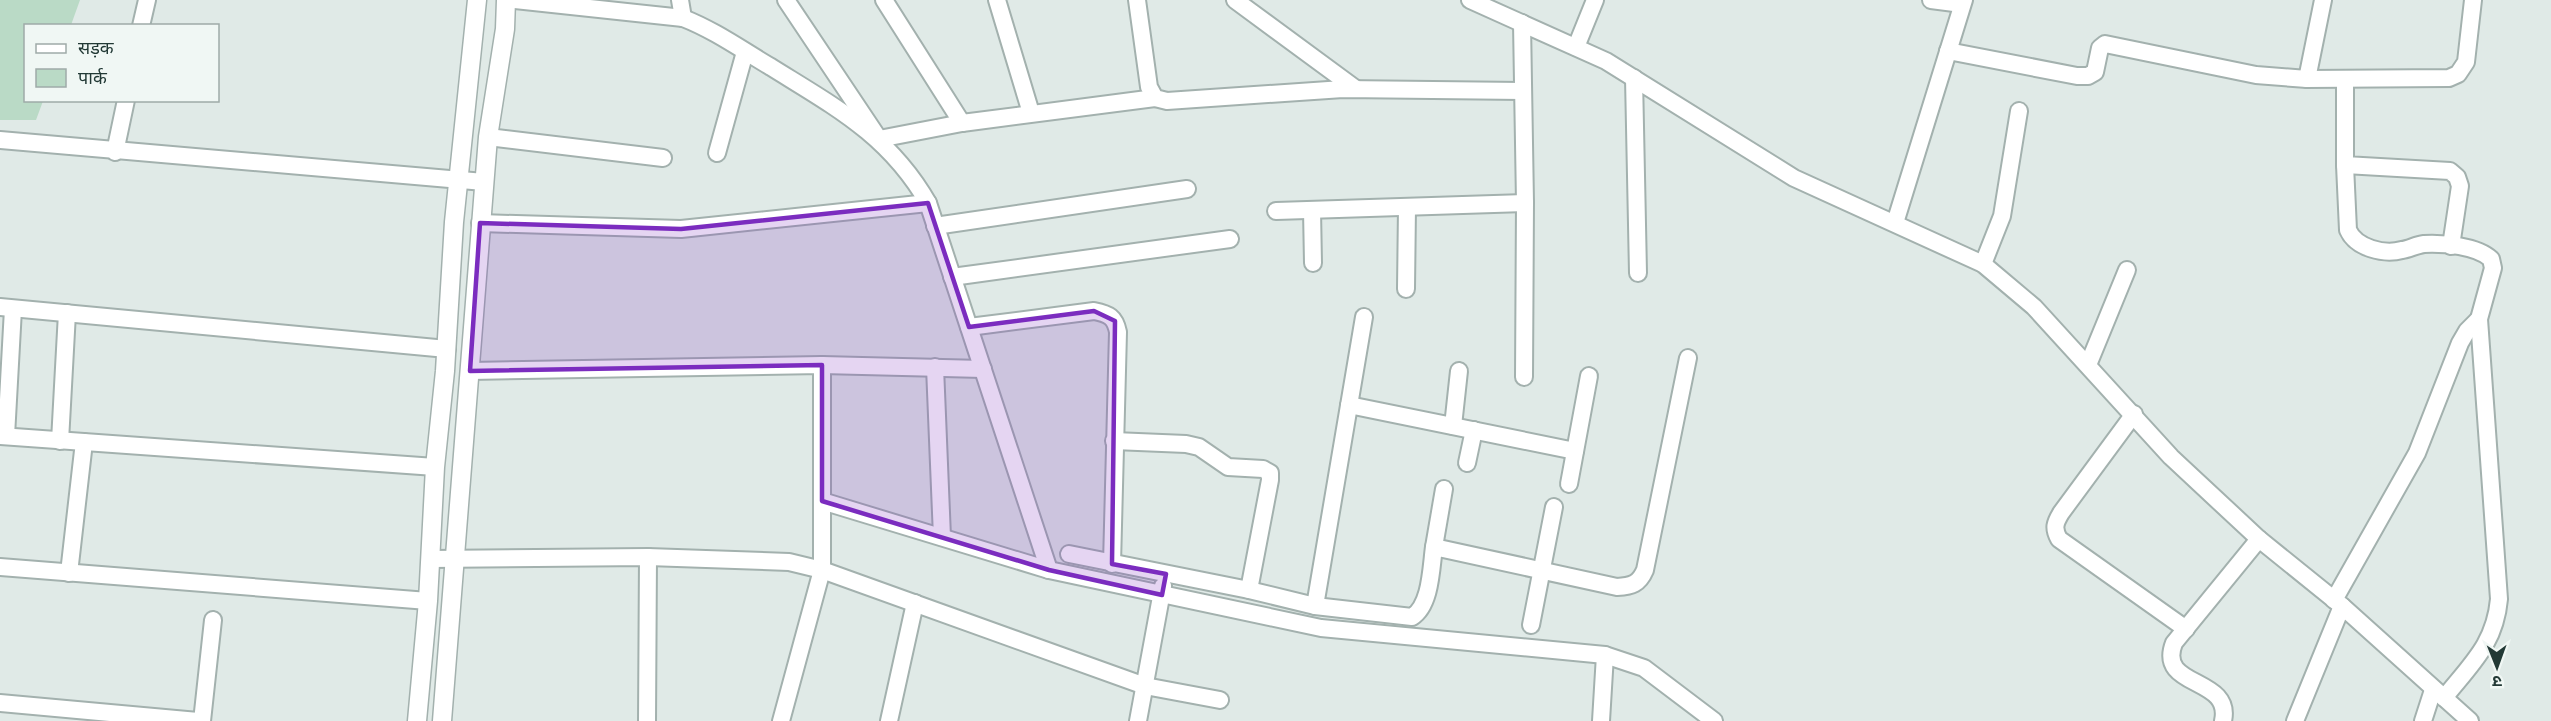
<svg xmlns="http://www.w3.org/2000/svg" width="2551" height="721" font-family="Ubuntu,'Noto Sans Devanagari',sans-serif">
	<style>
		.green { fill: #badac6 }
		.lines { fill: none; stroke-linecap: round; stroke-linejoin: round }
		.minor-casing { stroke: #a3b1ae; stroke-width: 20 }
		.tertiary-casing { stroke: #a3b1ae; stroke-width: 21 }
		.minor { stroke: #fff; stroke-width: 16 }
		.tertiary { stroke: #fff; stroke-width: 18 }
		.marked { fill: #7b2cbf; fill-opacity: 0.2; stroke: #7b2cbf; stroke-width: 4.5; stroke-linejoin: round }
	</style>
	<rect width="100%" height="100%" fill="#e0eae7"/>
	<!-- green -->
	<path class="green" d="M0,0H80L71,25L26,26V100L43,101L36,120H0Z"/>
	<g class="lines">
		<defs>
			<g id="minor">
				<path d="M515,0L683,18C714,30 742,50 771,67C835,107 889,135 928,203L1049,570L1321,628L1605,655L1644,668L1714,721"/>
				<path d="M680,0L683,18"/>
				<path d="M786,0L879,139L962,123L1155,98"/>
				<path d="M884,0L962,123"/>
				<path d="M997,0L1031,113"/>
				<path d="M1137,0L1149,87L1155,98L1167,101L1343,89L1523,91"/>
				<path d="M1235,0L1356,89"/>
				<path d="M1470,0L1606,61L1794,178L1983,264L2034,307L2171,457L2259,539L2342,606L2470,721"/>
				<path d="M1931,0L1962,4"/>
				<path d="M1522,23L1525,203L1524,377"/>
				<path d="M141,26L147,0"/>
				<path d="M1576,47L1595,0"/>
				<path d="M1948,51L2077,76H2088L2095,72L2100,48L2105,44L2256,75L2307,79L2449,78L2458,74L2466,62L2473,0"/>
				<path d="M1634,78L1638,273"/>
				<path d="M2307,79L2323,0"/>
				<path d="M2345,79V165L2450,171L2457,177L2460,186L2451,246"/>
				<path d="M488,137L663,158"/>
				<path d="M0,140L484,182"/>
				<path d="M115,152L126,100"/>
				<path d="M717,153L745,52"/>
				<path d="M2345,165L2348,230C2356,248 2384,255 2402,250C2409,249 2416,245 2424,244C2444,243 2477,246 2491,259L2493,268L2479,319L2499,599C2495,644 2471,664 2444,698"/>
				<path d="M1312,210L1313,263"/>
				<path d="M1276,211L1525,203"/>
				<path d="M480,223L681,229L928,203"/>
				<path d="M1895,223L1964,0"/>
				<path d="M935,226L1187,189"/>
				<path d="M1983,264L2002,216L2019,111"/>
				<path d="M952,277L1230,239"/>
				<path d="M1406,289L1407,207"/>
				<path d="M0,307L447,349"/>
				<path d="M969,327L1094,311C1109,314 1115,317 1118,332L1112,564"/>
				<path d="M2088,365L2127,270"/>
				<path d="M935,367L942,537"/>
				<path d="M470,371L822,365L983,369"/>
				<path d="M1349,405L1575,451"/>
				<path d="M2134,414L2061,513C2055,523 2053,528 2059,539L2186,629"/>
				<path d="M1453,426L1459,371"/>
				<path d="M0,436L435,467"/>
				<path d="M6,436L13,309"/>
				<path d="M60,441L67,313"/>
				<path d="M1114,441L1186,444L1199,447L1228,467L1263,469L1270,473V480L1249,590"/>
				<path d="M1467,463L1474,430"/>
				<path d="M1569,484L1589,376"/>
				<path d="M822,501L1049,570"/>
				<path d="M1434,547L1444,489"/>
				<path d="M1069,554L1249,590L1315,606L1364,317"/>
				<path d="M430,559L648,557L789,562L822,570L1145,686L1220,700"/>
				<path d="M0,567L428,601"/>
				<path d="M69,573L84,442"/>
				<path d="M2334,600L2417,453L2460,343L2467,331L2479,319"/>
				<path d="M1315,606L1412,617C1431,605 1431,568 1434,547L1617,587C1632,586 1639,584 1645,570L1688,358"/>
				<path d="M1531,625L1554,507"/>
				<path d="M0,703L198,721"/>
				<path d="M202,721L213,620"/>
				<path d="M647,721L648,557"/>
				<path d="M781,721L822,570V365"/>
				<path d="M889,721L915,603"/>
				<path d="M1138,721L1163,586"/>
				<path d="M1601,721L1605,655"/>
				<path d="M2223,721C2233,676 2156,689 2174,643L2259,539"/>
				<path d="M2295,721L2342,606"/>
				<path d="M2423,721L2433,690"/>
			</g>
			<g id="tertiary">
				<path d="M417,721L428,601L435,467L445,371L454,222L477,0"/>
				<path d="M442,721L488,137L505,29L506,0"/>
			</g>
		</defs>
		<!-- minor casing -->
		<use href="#minor" class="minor-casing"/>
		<!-- tertiary casing -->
		<use href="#tertiary" class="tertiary-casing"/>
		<!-- minor -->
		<use href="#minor" class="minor"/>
		<!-- tertiary -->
		<use href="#tertiary" class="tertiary"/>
	</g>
	<!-- marked area -->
	<path class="marked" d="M928,203L969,327L1094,311L1115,321L1112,564L1166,574L1162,595L1049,570L822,501V365L470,371L480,223L681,229Z"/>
	<!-- legend -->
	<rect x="24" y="24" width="195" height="78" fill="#f0f7f4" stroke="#9eaba8" stroke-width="1.5"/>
	<rect x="36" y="44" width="30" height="9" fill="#ffffff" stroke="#9eaba8" stroke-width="1.5"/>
	<text x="78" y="54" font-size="18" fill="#223935">सड़क</text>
	<rect x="36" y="69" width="30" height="18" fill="#badac6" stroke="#9eaba8" stroke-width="1.5"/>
	<text x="78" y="84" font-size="18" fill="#223935">पार्क</text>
	<!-- north arrow -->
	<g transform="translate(2497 667) rotate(179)" stroke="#f0f7f4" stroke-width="4.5" paint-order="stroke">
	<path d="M0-4.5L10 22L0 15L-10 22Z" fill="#223935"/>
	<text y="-9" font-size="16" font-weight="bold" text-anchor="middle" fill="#223935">उ</text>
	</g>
</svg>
